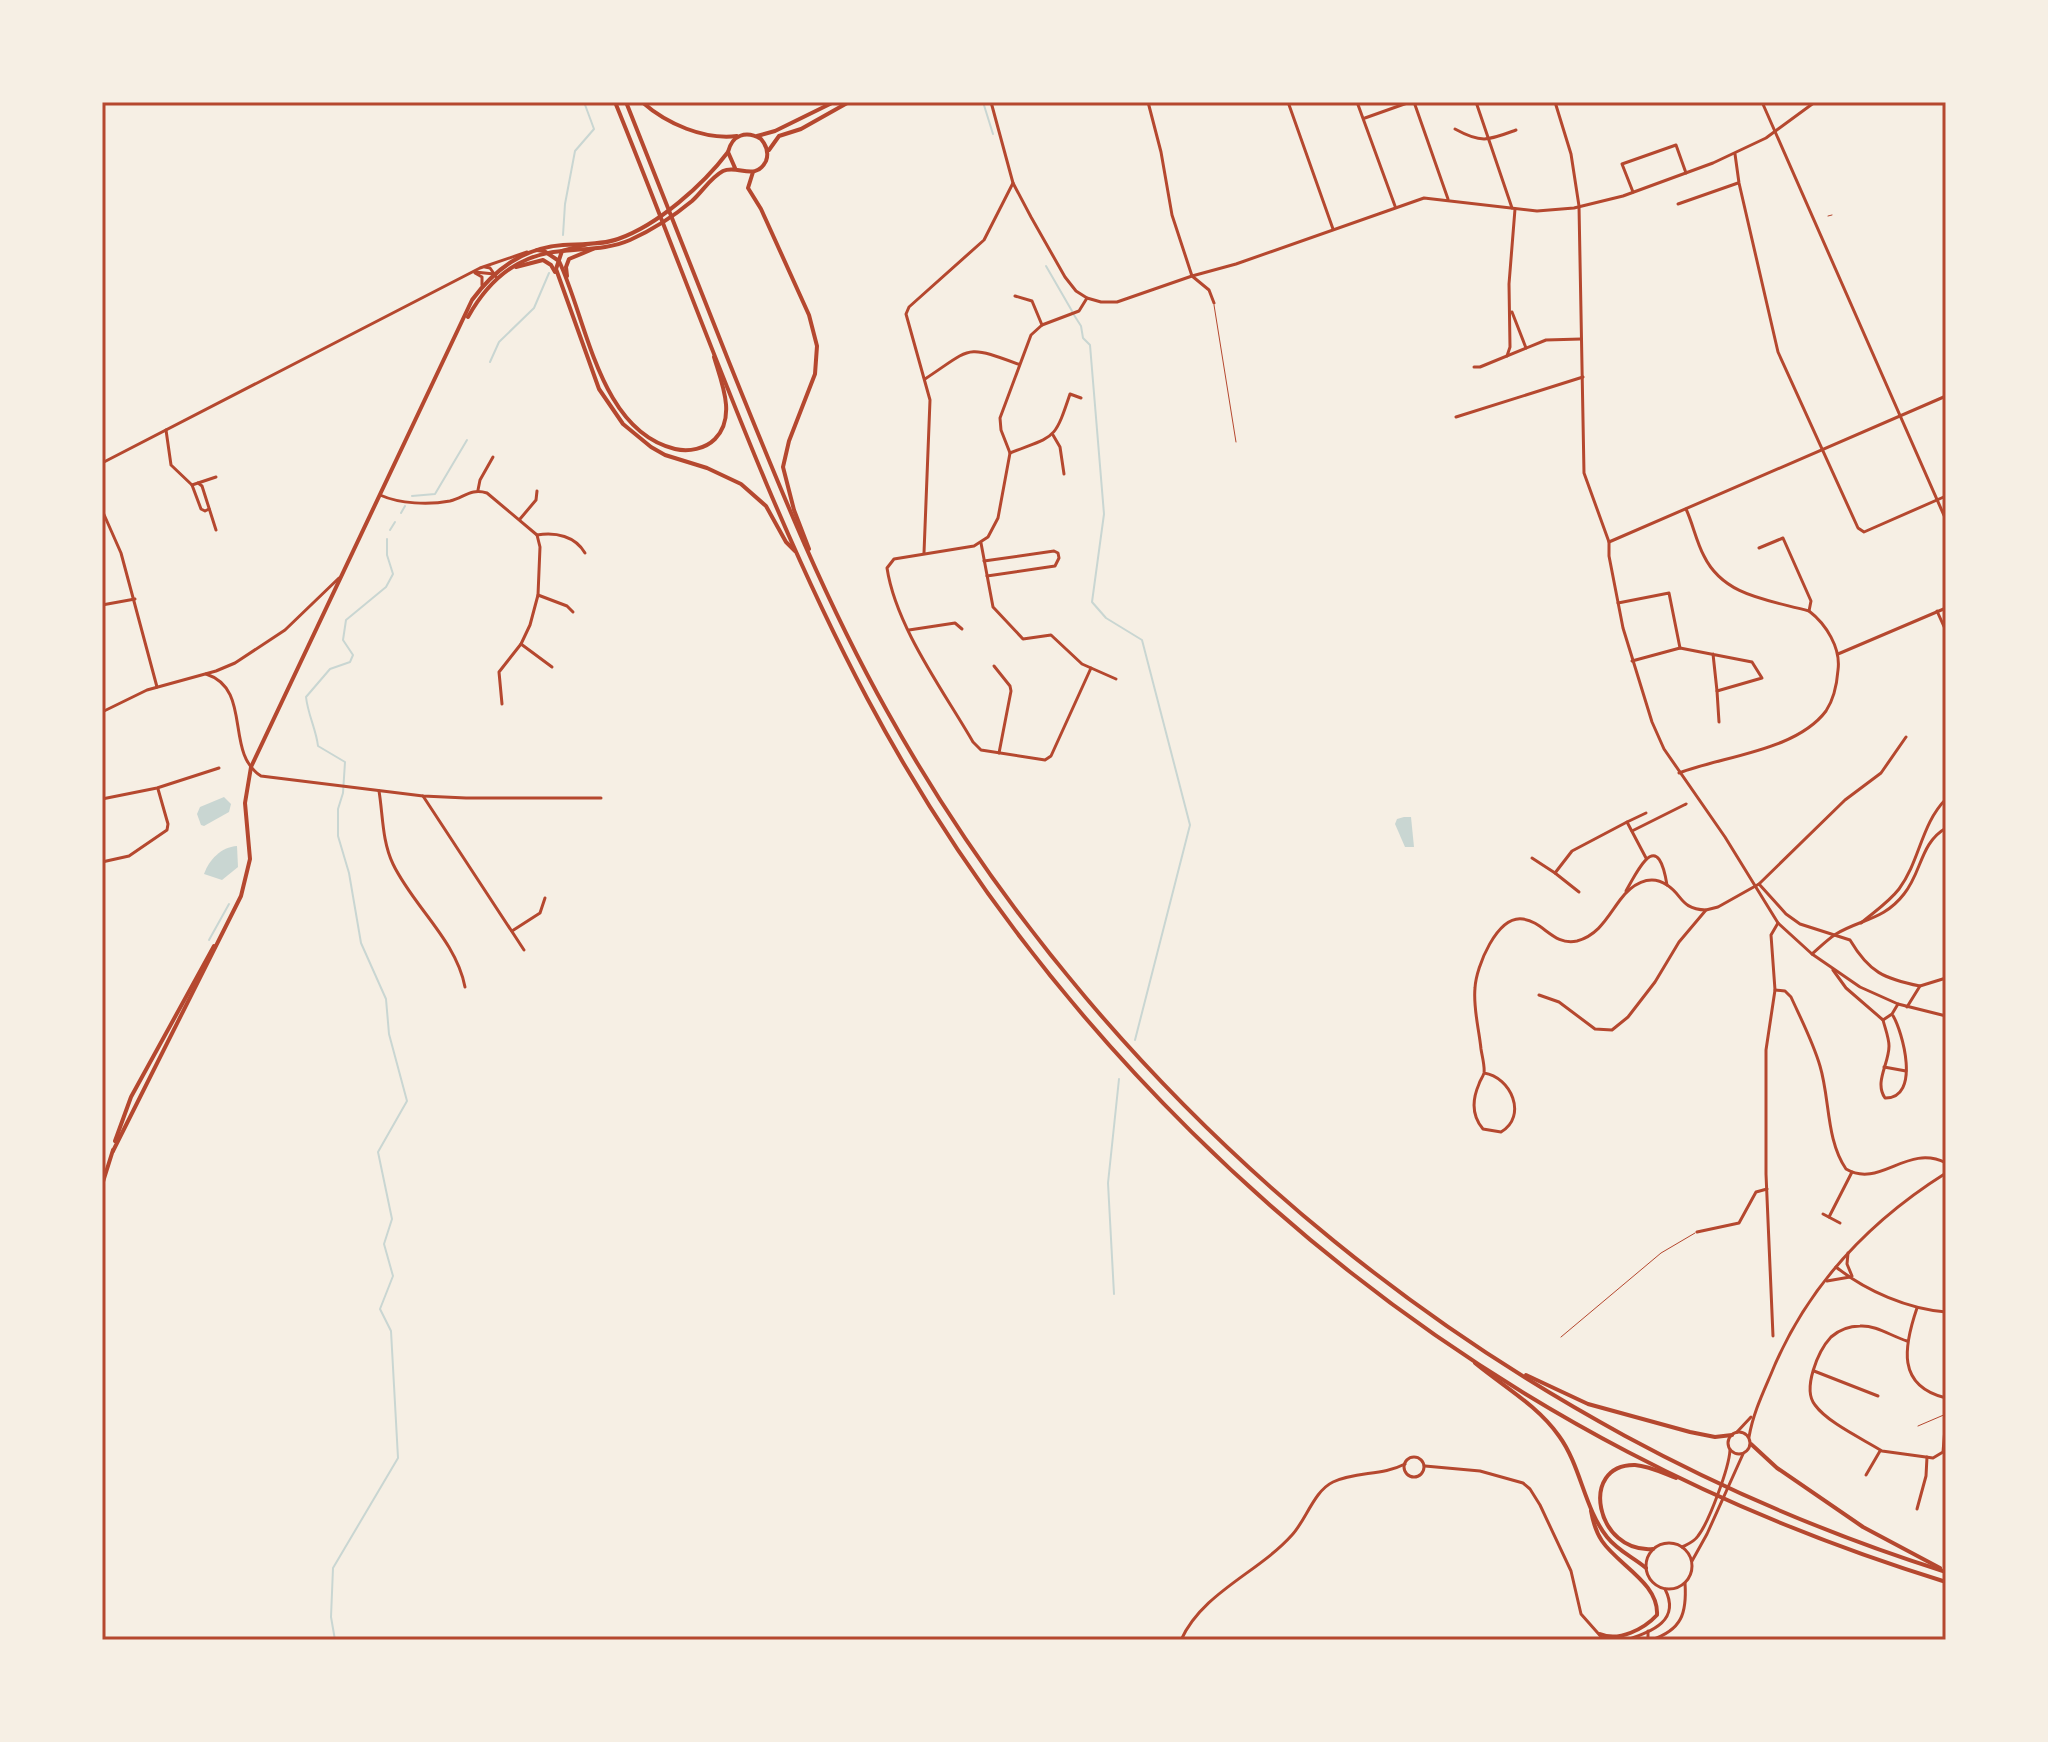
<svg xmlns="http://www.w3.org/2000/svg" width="2048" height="1742" font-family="Figtree,sans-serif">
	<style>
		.water { fill: #c9d6d2 }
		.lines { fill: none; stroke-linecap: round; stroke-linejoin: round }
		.stream { stroke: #c9d6d2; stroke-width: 2 }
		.service { stroke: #b5482f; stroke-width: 1 }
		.minor { stroke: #b5482f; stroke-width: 3 }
		.tertiary { stroke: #b5482f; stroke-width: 3 }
		.secondary { stroke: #b5482f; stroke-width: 4 }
		.trunk { stroke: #b5482f; stroke-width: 4 }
		.neatline { fill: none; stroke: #b5482f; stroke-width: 3 }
	</style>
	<rect width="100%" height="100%" fill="#f6efe4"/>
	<!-- water -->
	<g class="water">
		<path d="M224,797L231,804L229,812L204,826L201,825L197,814L200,807Z"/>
		<path d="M1404,817H1411L1414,847H1405L1395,824L1397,819Z"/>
		<path d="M237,846L238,867L222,880L204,874C209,860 221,847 237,846Z"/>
	</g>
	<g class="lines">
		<!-- stream -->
		<g class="stream">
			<path d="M983,102L993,134"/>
			<path d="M563,235L565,204L575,151L594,129L584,102"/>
			<path d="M1046,266L1072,311"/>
			<path d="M1074,315L1081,326L1083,338L1090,345L1104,514L1092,602L1106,618L1142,640L1190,825L1135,1040"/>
			<path d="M490,362L499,342L534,308L549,273"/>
			<path d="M412,496L435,494L467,440"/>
			<path d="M401,513L405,506"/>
			<path d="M390,530L395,522"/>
			<path d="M209,940L229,904"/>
			<path d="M1114,1294L1108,1183L1119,1079"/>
			<path d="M335,1640L331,1617L333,1568L398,1458L391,1331L380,1309L393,1276L384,1244L392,1219L378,1152L407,1101L389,1034L386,999L361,943L349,873L338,836V809L343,793L345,762L318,746C316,729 308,715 306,697L330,669L350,662L353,655L343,640L346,620L386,587L393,574L387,555V539"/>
		</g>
		<!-- service -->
		<g class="service">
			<path d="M1828,216L1832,215"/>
			<path d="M1214,305L1236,442"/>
			<path d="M1561,1337L1661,1253L1695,1233"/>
			<path d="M1918,1426L1946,1414"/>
		</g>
		<!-- minor -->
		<g class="minor">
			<path d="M991,102L1013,183L1031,217L1065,277L1076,291L1087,298L1101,302H1117L1192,276L1236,264L1424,198L1537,211L1574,208L1623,196L1713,163L1766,138L1815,102"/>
			<path d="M1148,102L1161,152L1172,215L1192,276L1209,290L1214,303"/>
			<path d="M1288,102L1333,229"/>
			<path d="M1357,102L1395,206"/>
			<path d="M1414,102L1448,199"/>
			<path d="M1476,102L1512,208"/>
			<path d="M1762,102L1946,520"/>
			<path d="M1365,118L1410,102"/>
			<path d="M1455,129C1482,144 1489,140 1516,130"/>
			<path d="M1735,154L1739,183L1778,352L1858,528L1864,532L1946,496"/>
			<path d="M1633,192L1622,164L1676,145L1686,173"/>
			<path d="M1678,204L1738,183"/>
			<path d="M1015,296L1032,301L1042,325"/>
			<path d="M1087,298L1079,311L1042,325L1031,335L1000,418L1001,430L1010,453L998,518L988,537L974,546L894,559L887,568C896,627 943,690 973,742L981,750L1045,760L1051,756L1091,668"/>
			<path d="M1512,312L1526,348"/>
			<path d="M1507,356L1510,347L1509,284L1515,209"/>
			<path d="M1474,367H1480L1546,340L1581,339"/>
			<path d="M925,379C972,348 964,344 1018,364"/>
			<path d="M1456,417L1583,377"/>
			<path d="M166,430L171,465L192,485L201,509L205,511L209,509"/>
			<path d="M1053,435L1060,447L1064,474"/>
			<path d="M1010,453C1055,435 1054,442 1070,394L1081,398"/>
			<path d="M198,483L216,477"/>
			<path d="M192,485L198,483L202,486L216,530"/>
			<path d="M478,490L480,480L493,457"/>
			<path d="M380,495C400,504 429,505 450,501C465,497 471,488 487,493L537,535L540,547L538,595L530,625L521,644L499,672L502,704"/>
			<path d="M102,510L121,553L157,687"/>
			<path d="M520,519L536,500L537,491"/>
			<path d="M537,535C556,532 575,536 585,553"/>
			<path d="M1609,542L1946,396"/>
			<path d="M981,543L993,607L1023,639L1051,635L1082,664L1116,679"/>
			<path d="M1759,548L1783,538L1811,601L1809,611"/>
			<path d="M924,553L930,400L906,314L909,307L984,240L1013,183"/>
			<path d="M984,561L1054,551L1058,553L1059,558L1055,566L987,576"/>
			<path d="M538,595L567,606L573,612"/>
			<path d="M1618,603L1669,593L1680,648"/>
			<path d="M102,605L135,599"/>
			<path d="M1937,611L1946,631"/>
			<path d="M909,630L955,623L962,629"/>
			<path d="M521,644L552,667"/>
			<path d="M1838,654L1946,608"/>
			<path d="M1632,661L1680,648L1752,662L1762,678L1717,691L1713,654"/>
			<path d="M994,666L1010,686L1011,691L999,753"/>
			<path d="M206,674C253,689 224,753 261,776L423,796L466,798H601"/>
			<path d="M1717,691L1719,722"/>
			<path d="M1679,773C1723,756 1796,751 1826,711C1834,699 1837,683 1838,670C1841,648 1826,624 1809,611C1770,600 1724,597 1704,556C1696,541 1693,524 1686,509"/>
			<path d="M379,791C383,815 382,841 393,864C413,906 456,940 465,987"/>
			<path d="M423,796L524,950"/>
			<path d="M102,799L157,788L219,768"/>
			<path d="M1627,822L1646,813"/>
			<path d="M1632,831L1686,804"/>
			<path d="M1532,858L1555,873"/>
			<path d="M102,862L129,856L167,830L168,824L158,789"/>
			<path d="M1759,884L1786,914L1800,924L1850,940C1869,972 1884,979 1920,986"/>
			<path d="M1626,891C1640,866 1658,829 1667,885"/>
			<path d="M1579,892L1555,873L1572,851L1627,822L1646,858"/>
			<path d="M1861,923C1874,912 1889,902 1899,889C1920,861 1921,824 1946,799"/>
			<path d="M512,931L540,913L545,898"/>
			<path d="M1812,954C1820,947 1828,939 1836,934C1861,919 1884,920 1904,894C1922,872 1920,843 1946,828"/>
			<path d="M1833,970L1846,988L1883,1020"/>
			<path d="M1775,990L1785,991L1791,997C1801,1019 1813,1042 1820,1066C1830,1099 1826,1140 1846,1169C1880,1189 1907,1143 1946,1163"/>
			<path d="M1539,995L1559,1002L1595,1029L1612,1030L1628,1017L1655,982L1679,942L1706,910L1718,907L1759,884L1845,800L1881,773L1906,737"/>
			<path d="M1907,1007L1920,986L1946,978"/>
			<path d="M1892,1014C1903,1031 1921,1099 1885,1098C1874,1082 1889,1064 1889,1046C1889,1038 1885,1028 1883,1020L1892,1014L1898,1004"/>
			<path d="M1884,1067L1906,1071"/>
			<path d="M1484,1073C1511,1077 1528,1116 1501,1132L1483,1129C1472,1116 1472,1100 1479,1084C1480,1080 1483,1077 1484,1073C1485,1066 1482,1056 1481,1049C1479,1029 1473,1008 1475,988C1476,967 1497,915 1523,919C1544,922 1553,946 1577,941C1599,935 1608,916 1620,900C1631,885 1649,873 1667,885C1683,895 1680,909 1706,910"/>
			<path d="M1823,1214L1840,1223"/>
			<path d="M1829,1217L1852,1172"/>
			<path d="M1697,1232L1739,1223L1756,1192L1767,1189"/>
			<path d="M1848,1253L1847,1264L1852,1276"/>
			<path d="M1836,1267C1866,1291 1908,1309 1946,1312"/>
			<path d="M1827,1281L1850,1277"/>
			<path d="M1917,1308C1904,1346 1896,1386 1946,1398"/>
			<path d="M1773,1336L1766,1174V1050L1775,990L1771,935L1778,923"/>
			<path d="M1907,1341C1891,1336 1876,1325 1860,1326C1850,1326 1839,1330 1831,1337C1818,1351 1802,1389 1815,1405C1828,1423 1863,1439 1882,1451L1933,1458L1943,1452L1946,1416"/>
			<path d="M1814,1371L1878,1396"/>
			<circle cx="1414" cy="1467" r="10"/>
			<path d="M1425,1466L1480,1471L1523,1483L1530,1489L1540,1505L1571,1571L1581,1614L1604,1640"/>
			<path d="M1866,1475L1880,1451"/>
			<path d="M1917,1509L1926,1476L1927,1457"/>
			<path d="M1648,1631V1640"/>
			<path d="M1181,1640C1203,1592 1258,1573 1292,1535C1306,1520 1314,1491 1333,1482C1356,1471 1382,1476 1405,1464"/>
			<path d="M1627,1640C1652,1631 1681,1621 1665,1589"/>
			<path d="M1651,1640C1682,1630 1687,1613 1685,1583"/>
		</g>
		<!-- tertiary -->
		<g class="tertiary">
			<path d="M1555,102L1571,154L1579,206L1584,473L1609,542V556L1623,628L1652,722L1664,749L1725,837L1778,923L1812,954L1860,987L1898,1004L1946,1016"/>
			<path d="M485,267L490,268L497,278"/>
			<path d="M475,272L494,274"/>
			<path d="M475,273L482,277V285"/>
			<path d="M102,463L480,268L527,252"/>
			<path d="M102,712L147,690L216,671L235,663L285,630L339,578"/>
			<circle cx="1739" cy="1443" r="11"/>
			<path d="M1737,1432L1751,1417"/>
			<path d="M1749,1437C1753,1414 1762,1395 1771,1374C1806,1288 1868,1222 1946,1173"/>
			<circle cx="1669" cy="1566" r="23"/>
			<path d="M1682,1547C1688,1544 1694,1542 1698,1536C1709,1522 1729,1468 1730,1450"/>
			<path d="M1692,1561L1707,1534L1743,1454"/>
		</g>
		<!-- secondary -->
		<g class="secondary">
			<path d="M757,136L775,131L834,102"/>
			<path d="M769,150L779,136L801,129L849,102"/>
			<path d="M468,317C482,292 501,270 528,259C561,245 598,254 630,240C652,230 674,216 692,201C703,191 710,178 723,171C737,164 756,182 766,161C769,153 766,145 761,139C746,130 732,135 728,152L735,168"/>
			<path d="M115,1141L131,1097L214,946"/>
			<path d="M113,1151L241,896L250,859L245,803L251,767L472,300C495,269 523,248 563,245C581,244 601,245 618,239C658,225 703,185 728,152"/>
			<path d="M102,1185L113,1150"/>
		</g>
		<!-- trunk -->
		<g class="trunk">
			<path d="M615,102C696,301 766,508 867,698C1036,1016 1309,1285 1628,1452C1729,1505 1836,1548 1946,1582"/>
			<path d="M626,102C660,189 695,275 729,362C777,481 824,599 887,711C1114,1118 1501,1432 1946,1572"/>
			<path d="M642,102C667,124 704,140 737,136"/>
			<path d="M753,172L748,188L761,209L809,315L817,346L815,374L789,441L783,467L794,510L809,549"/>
			<path d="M588,244L562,251L556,269L599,389L623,424L651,447L665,455L707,468L741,484L766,506L786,542L795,551"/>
			<path d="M537,250L544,251L559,261C587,320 599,431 675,449C689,452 705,449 715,439C737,417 721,381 714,357"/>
			<path d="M516,267L543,260L551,265L555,272"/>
			<path d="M567,276L566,267L569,259L593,249"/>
			<path d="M1475,1363C1504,1387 1537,1405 1559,1436C1581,1466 1584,1508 1607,1537C1618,1551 1633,1557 1646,1568"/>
			<path d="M1526,1375L1588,1404L1690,1432L1715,1437L1732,1435"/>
			<path d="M1751,1444L1777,1468L1863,1527L1940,1568"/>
			<path d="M1591,1511C1593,1522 1596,1532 1602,1541C1618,1565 1659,1583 1657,1615C1644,1629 1619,1642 1600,1634"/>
			<path d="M1653,1549C1596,1554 1578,1464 1635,1465C1649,1466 1663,1473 1676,1478"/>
		</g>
	</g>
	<!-- border -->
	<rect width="2048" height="1742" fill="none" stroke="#f6efe4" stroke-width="208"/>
	<rect x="104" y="104" width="1840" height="1534" class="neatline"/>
</svg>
